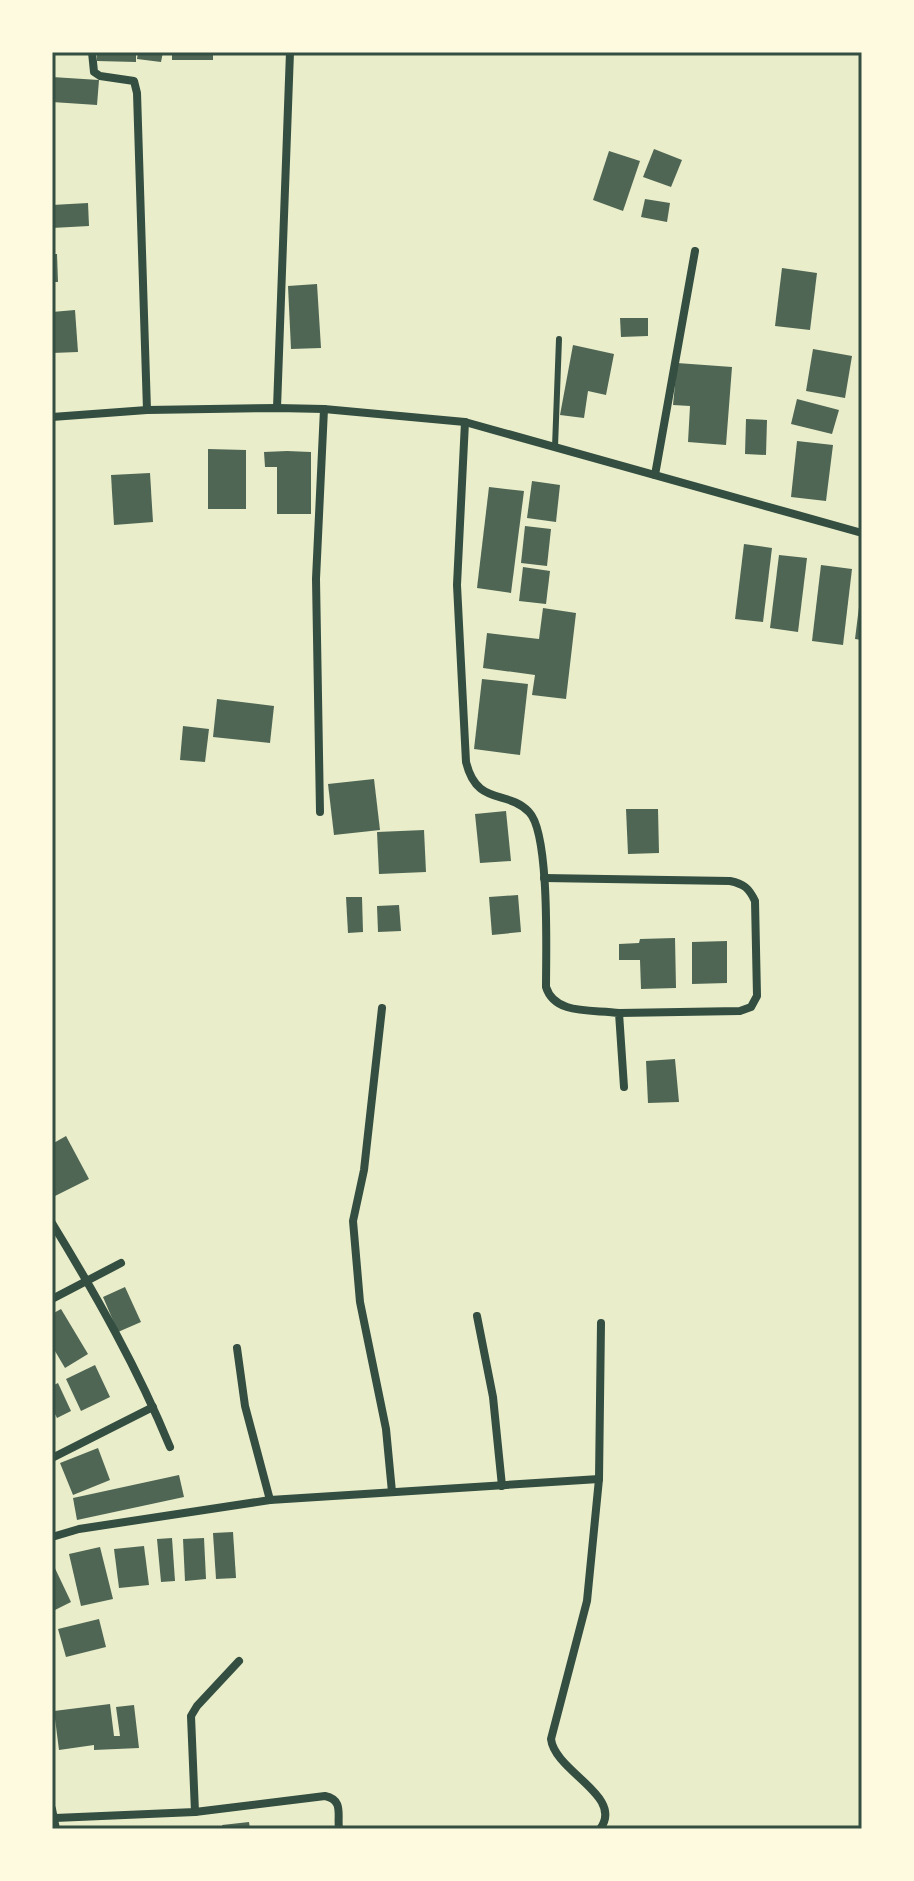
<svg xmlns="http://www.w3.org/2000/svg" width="914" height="1881" font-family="Overpass,sans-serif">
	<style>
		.building { fill: #4f6655 }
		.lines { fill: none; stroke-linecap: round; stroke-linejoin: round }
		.service { stroke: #344e41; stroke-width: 6 }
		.minor { stroke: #344e41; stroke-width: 8 }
		.neatline { fill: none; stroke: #344e41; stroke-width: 3 }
	</style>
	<rect width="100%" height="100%" fill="#e9edc9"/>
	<!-- building -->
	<g class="building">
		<path d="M97,52H136V62L97,61Z"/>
		<path d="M138,52H163L161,62L137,59Z"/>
		<rect x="172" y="52" width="41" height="8"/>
		<path d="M52,77L99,80L97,105L52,102Z"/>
		<path d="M654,149L682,160L671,187L643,177Z"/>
		<path d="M609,151L640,161L623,211L593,200Z"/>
		<path d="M645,199L670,203L667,222L641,217Z"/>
		<path d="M88,203L89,226L52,228V205Z"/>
		<path d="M52,254H57L58,282H52Z"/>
		<path d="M782,268L817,273L810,330L775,326Z"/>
		<path d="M317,284L321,348L291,349L288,286Z"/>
		<path d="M75,310L78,352L52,353V312Z"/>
		<path d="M620,318H648V336L621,337Z"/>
		<path d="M573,345L614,354L606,395L588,391L584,418L560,415Z"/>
		<path d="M813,349L852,356L845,398L806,391Z"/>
		<path d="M677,363L732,367L726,445L688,442L690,406L673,405Z"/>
		<path d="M797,399L839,410L832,434L791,424Z"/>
		<path d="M746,419L767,420L766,455L745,454Z"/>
		<path d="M797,441L833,445L826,501L791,497Z"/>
		<path d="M208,449L246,450V509H208Z"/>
		<path d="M287,451L311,452V514H277V467H265L264,452Z"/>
		<path d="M150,473L153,522L114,525L111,475Z"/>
		<path d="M532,481L560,485L556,522L527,518Z"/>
		<path d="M489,487L524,491L511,593L477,588Z"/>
		<path d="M525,526L551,529L547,566L521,563Z"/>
		<path d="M744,544L772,548L763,622L735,619Z"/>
		<path d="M779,555L807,558L798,632L770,628Z"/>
		<path d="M821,565L852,569L843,645L812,641Z"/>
		<path d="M523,567L550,571L546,604L519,601Z"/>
		<path d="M860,599L862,600V640L855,639Z"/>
		<path d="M543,608L576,613L566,699L532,695L535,675L483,668L487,633L539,639Z"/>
		<path d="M482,679L528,684L520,755L474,749Z"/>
		<path d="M217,699L274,706L270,743L213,737Z"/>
		<path d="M183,726L209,729L205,762L180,760Z"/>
		<path d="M374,779L380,830L334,835L328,784Z"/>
		<path d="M626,809H658L659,853L628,854Z"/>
		<path d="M506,811L511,861L480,863L475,814Z"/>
		<path d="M424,830L426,872L379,874L377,832Z"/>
		<path d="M518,895L521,932L492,935L489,897Z"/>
		<path d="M346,897H362L363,932L348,933Z"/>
		<path d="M399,905L401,931L378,932L377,906Z"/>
		<path d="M675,938L676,988L641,989L640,960H619V944L639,943L640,939Z"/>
		<path d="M727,941V983L692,984V942Z"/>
		<path d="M675,1059L679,1102L648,1103L646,1061Z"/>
		<path d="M66,1136L89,1179L55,1196L52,1190V1144Z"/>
		<path d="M125,1287L141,1322L118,1332L103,1297Z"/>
		<path d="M61,1309L88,1354L65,1368L52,1346V1314Z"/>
		<path d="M95,1365L110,1397L81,1411L66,1379Z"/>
		<path d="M58,1383L71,1411L57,1418L52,1408V1386Z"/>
		<path d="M98,1448L110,1480L73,1495L60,1463Z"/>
		<path d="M179,1475L184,1497L77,1520L73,1498Z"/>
		<path d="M233,1532L236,1578L216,1579L213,1533Z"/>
		<path d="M172,1538L175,1581L161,1582L157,1539Z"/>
		<path d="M204,1538L206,1579L185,1581L183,1539Z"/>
		<path d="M144,1546L149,1585L119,1588L114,1549Z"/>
		<path d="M100,1547L113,1599L81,1606L69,1554Z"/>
		<path d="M52,1562L71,1602L55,1610L52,1604Z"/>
		<path d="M99,1619L106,1647L66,1657L58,1629Z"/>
		<path d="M110,1704L114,1736H120L116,1707L134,1705L139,1748L94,1750V1745L59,1750L54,1711Z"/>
		<path d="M249,1822L250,1829H223L222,1825Z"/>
	</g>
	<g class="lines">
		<!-- service -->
		<path class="service" d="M555,447L559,339"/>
		<!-- minor -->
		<g class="minor">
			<path d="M92,52L94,72L100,76L134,81L137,93L147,410"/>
			<path d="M277,408L290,52"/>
			<path d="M52,417L147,410L277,408L324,409L465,422L862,533"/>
			<path d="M465,422L457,585L466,762C477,807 507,789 529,812C550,833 546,954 546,987C555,1016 594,1009 619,1013L624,1087"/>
			<path d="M655,475L695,251"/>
			<path d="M320,812L316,579L324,409"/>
			<path d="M544,878L730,881C744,884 749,888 755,901L757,996L751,1007L740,1011L619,1013"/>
			<path d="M382,1008L364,1170L353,1221L360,1302L386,1429L392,1492"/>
			<path d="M52,1223C96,1295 138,1369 170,1447"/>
			<path d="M52,1299L121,1263"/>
			<path d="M477,1316L493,1397L502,1486"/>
			<path d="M237,1348L245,1406L270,1500"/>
			<path d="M52,1458L153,1407"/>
			<path d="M52,1537L79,1529L270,1500L599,1479"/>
			<path d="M52,1809L56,1829"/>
			<path d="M195,1812L191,1716L197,1706L239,1661"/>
			<path d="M55,1818L195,1812L325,1796C344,1800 337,1815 339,1829"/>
			<path d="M600,1829C625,1796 555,1772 551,1739L587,1601L599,1479L601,1323"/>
		</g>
	</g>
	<!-- border -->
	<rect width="914" height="1881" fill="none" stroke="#fefae0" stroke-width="108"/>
	<rect x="54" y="54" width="806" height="1773" class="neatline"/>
</svg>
